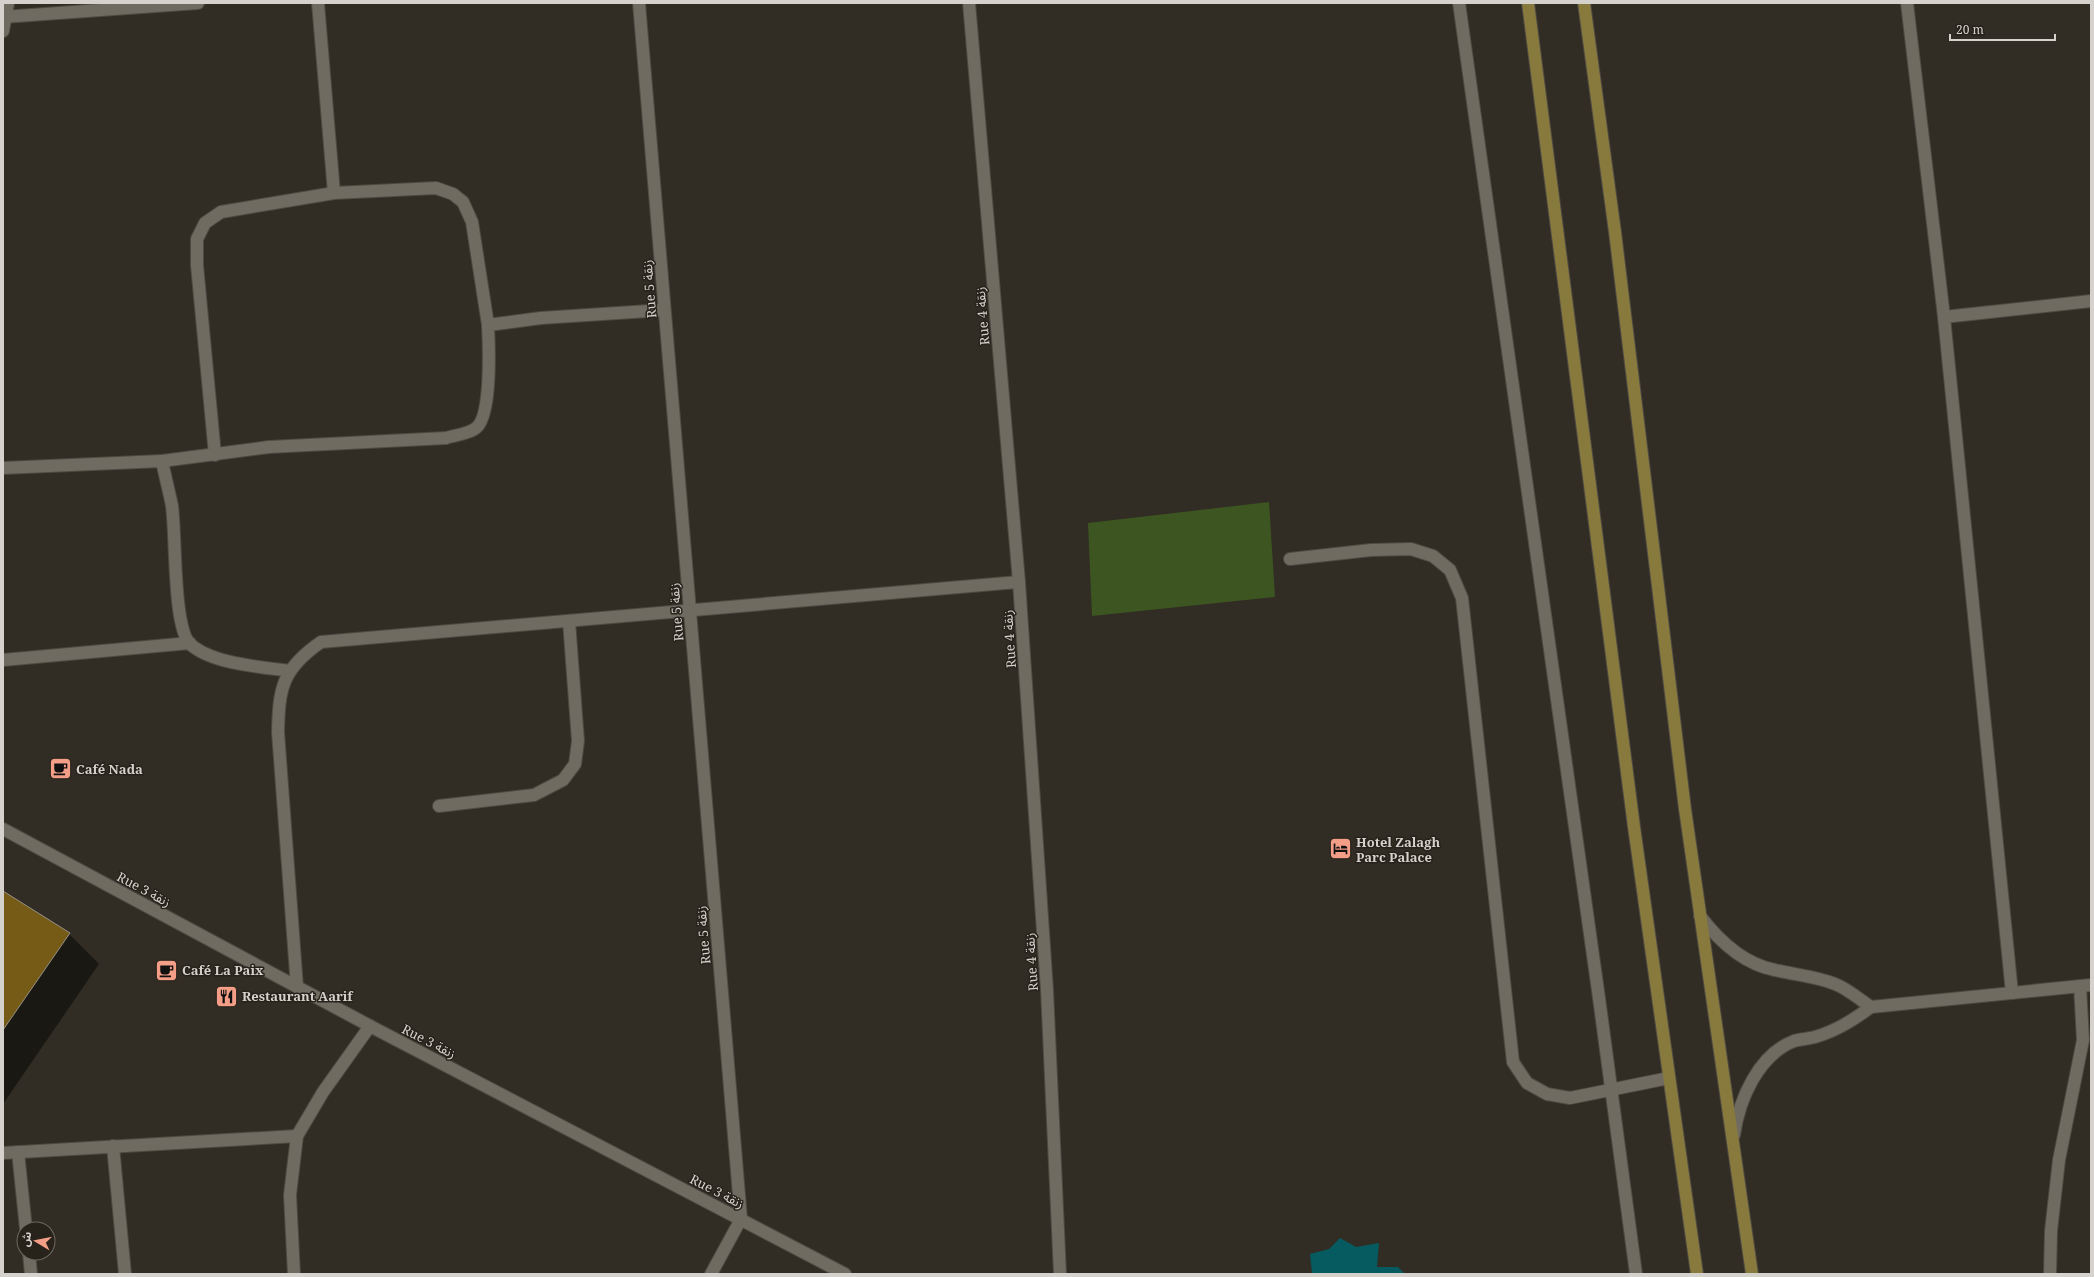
<svg xmlns="http://www.w3.org/2000/svg" width="2094" height="1277" font-family="'Noto Serif','Noto Sans Arabic',serif">
	<style>
		.green { fill: #3d5521 }
		.water { fill: #055b60 }
		.shadow { fill: #0007 }
		.building { fill: #765b17; stroke: #959186 }
		.lines { fill: none; stroke-linecap: round; stroke-linejoin: round }
		.service-casing { stroke: #4e4a43; stroke-width: 14 }
		.minor-casing { stroke: #4e4a43; stroke-width: 14 }
		.primary-casing { stroke: #4e4a43; stroke-width: 14 }
		.service { stroke: #6f6b61; stroke-width: 12 }
		.minor { stroke: #6f6b61; stroke-width: 12 }
		.primary { stroke: #88793d; stroke-width: 12 }
		.labels { text-anchor: middle; stroke-width: 3; stroke-linejoin: round; paint-order: stroke }
		.street-label { font-size: 13px; fill: #d5d2cd; stroke: #27231b }
		.poi-label { font-size: 13px; font-weight: bold; fill: #d5d2cd; stroke: #27231b; text-anchor: start }
	</style>
	<rect width="100%" height="100%" fill="#312d24"/>
	<!-- green -->
	<path class="green" d="M1269,502L1275,597L1092,616L1088,523Z"/>
	<!-- water -->
	<path class="water" d="M1340,1238L1356,1247L1379,1243L1377,1267H1398L1405,1274H1310L1312,1273L1310,1254L1329,1249Z"/>
	<!-- shadow -->
	<path class="shadow" d="M3,892L69,934L99,964L3,1104Z"/>
	<!-- building -->
	<path class="building" d="M3,891L70,933L3,1030Z"/>
	<g class="lines">
		<defs>
			<g id="service">
				<path d="M1290,559L1371,550L1411,549L1433,556L1450,570L1462,598L1513,1062L1527,1083L1547,1094L1570,1098L1669,1078"/>
				<path d="M3,1153L297,1136"/>
			</g>
			<g id="minor">
				<path d="M318,3L334,193"/>
				<path d="M639,3L741,1219L711,1274"/>
				<path d="M969,3L1019,582L1047,990L1060,1274"/>
				<path d="M1459,3L1599,998L1636,1274"/>
				<path d="M1907,3L1944,317L2012,993"/>
				<path d="M3,17L198,3"/>
				<path d="M3,31L8,3"/>
				<path d="M1944,317L2091,301"/>
				<path d="M215,455L197,265V239L205,223L221,212L334,193L436,188L453,194L463,202L472,222L488,325"/>
				<path d="M3,468L162,461"/>
				<path d="M3,660L190,643"/>
				<path d="M290,671C262,667 212,664 190,644C173,627 176,534 172,506C169,491 165,476 162,461L269,447L446,438C455,435 469,434 476,428C492,416 489,345 488,325L541,318L664,310"/>
				<path d="M439,806L534,795L563,780L575,764L578,741L569,621"/>
				<path d="M3,829L370,1026L845,1274"/>
				<path d="M1700,916C1719,941 1743,964 1775,970C1795,975 1815,976 1835,984C1848,989 1859,999 1871,1007"/>
				<path d="M297,987L278,732C279,688 282,669 321,642L1019,582"/>
				<path d="M1734,1135C1739,1100 1758,1055 1794,1041C1800,1039 1808,1039 1815,1037C1836,1031 1853,1020 1871,1007L2091,985"/>
				<path d="M113,1146L125,1274"/>
				<path d="M18,1152L26,1229"/>
				<path d="M29,1253L31,1274"/>
				<path d="M294,1274L290,1195L297,1136L323,1092L370,1026"/>
				<path d="M2050,1274L2051,1231L2059,1160L2083,1040L2080,986"/>
			</g>
			<g id="primary">
				<path d="M1528,3L1634,827L1697,1274"/>
				<path d="M1584,3L1615,232L1685,809L1752,1274"/>
			</g>
		</defs>
		<!-- service casing -->
		<use href="#service" class="service-casing"/>
		<!-- minor casing -->
		<use href="#minor" class="minor-casing"/>
		<!-- primary casing -->
		<use href="#primary" class="primary-casing"/>
		<!-- service -->
		<use href="#service" class="service"/>
		<!-- minor -->
		<use href="#minor" class="minor"/>
		<!-- primary -->
		<use href="#primary" class="primary"/>
	</g>
	<!-- icons -->
	<defs>
		<symbol id="cafe-square" viewBox="-11 -11 22 22"><rect x="-9" y="-9" width="18" height="18" rx="4" fill="#f49e87" stroke="#27231b"/><path d="M-5.5-4.5H6V0H3Q3 3.5 0 3.5H-2.5Q-5.5 3.5-5.5 0ZM3-3.2v2h1.7v-2ZM-6 4.5H4V6H-6Z" fill="#111"/></symbol>
		<symbol id="hotel-square" viewBox="-11 -11 22 22"><rect x="-9" y="-9" width="18" height="18" rx="4" fill="#f49e87" stroke="#27231b"/><path d="M-6-4.5h1.5V1H6V5H4.5V3h-9V5H-6ZM-4 0a1.8 1.8 0 1 1 3.6 0ZM.5 0V-2.5h3Q6-2.5 6 0Z" fill="#111"/></symbol>
		<symbol id="restaurant-square" viewBox="-11 -11 22 22"><rect x="-9" y="-9" width="18" height="18" rx="4" fill="#f49e87" stroke="#27231b"/><path d="M-5-6h1v4h1v-4h1v4h1v-4h1v5L-1.5 .5V6h-2V.5L-5-1ZM5-6V6H3V1.5H1.5Q1.5-4 5-6Z" fill="#111"/></symbol>
	</defs>
	<g fill-rule="evenodd">
		<use href="#cafe-square" x="48" y="756" width="25" height="25"/>
		<use href="#hotel-square" x="1328" y="836" width="25" height="25"/>
		<use href="#cafe-square" x="154" y="958" width="25" height="25"/>
		<use href="#restaurant-square" x="214" y="984" width="25" height="25"/>
	</g>
	<g class="labels">
		<!-- street labels -->
		<g class="street-label">
			<text transform="translate(649 289) rotate(-95)" y="5">Rue 5 زنقة</text>
			<text transform="translate(982 316) rotate(-95)" y="5">Rue 4 زنقة</text>
			<text transform="translate(676 612) rotate(-95)" y="5">Rue 5 زنقة</text>
			<text transform="translate(1009 639) rotate(-94)" y="5">Rue 4 زنقة</text>
			<text transform="translate(144 889) rotate(28)" y="5">Rue 3 زنقة</text>
			<text transform="translate(703 935) rotate(-95)" y="5">Rue 5 زنقة</text>
			<text transform="translate(1031 962) rotate(-94)" y="5">Rue 4 زنقة</text>
			<text transform="translate(429 1041) rotate(27)" y="5">Rue 3 زنقة</text>
			<text transform="translate(717 1191) rotate(27)" y="5">Rue 3 زنقة</text>
		</g>
		<!-- poi labels -->
		<g class="poi-label">
			<text x="76" y="774">Café Nada</text>
			<text x="1356" y="847">Hotel Zalagh<tspan x="1356" dy="15">Parc Palace</tspan></text>
			<text x="182" y="975">Café La Paix</text>
			<text x="242" y="1001">Restaurant Aarif</text>
		</g>
	</g>
	<!-- border -->
	<rect width="2094" height="1277" fill="none" stroke="#d5d2cd" stroke-width="8"/>
	<!-- north arrow -->
	<g transform="translate(36 1241) rotate(280)"><circle r="19" fill="#27231b" stroke="#6d6962"/>
	<path d="M0-3L7 15L0 10L-7 15Z" fill="#f49e87"/>
	<text y="-6" font-size="11" font-weight="bold" text-anchor="middle" fill="#d5d2cd">ش</text>
	</g>
	<!-- scale -->
	<path d="M1950 34v6h105v-6" fill="none" stroke="#d5d2cd" stroke-width="2"/>
	<text x="1956" y="34" font-size="12" fill="#d5d2cd" stroke="#27231b" stroke-width="3" paint-order="stroke">20 m</text>
</svg>
